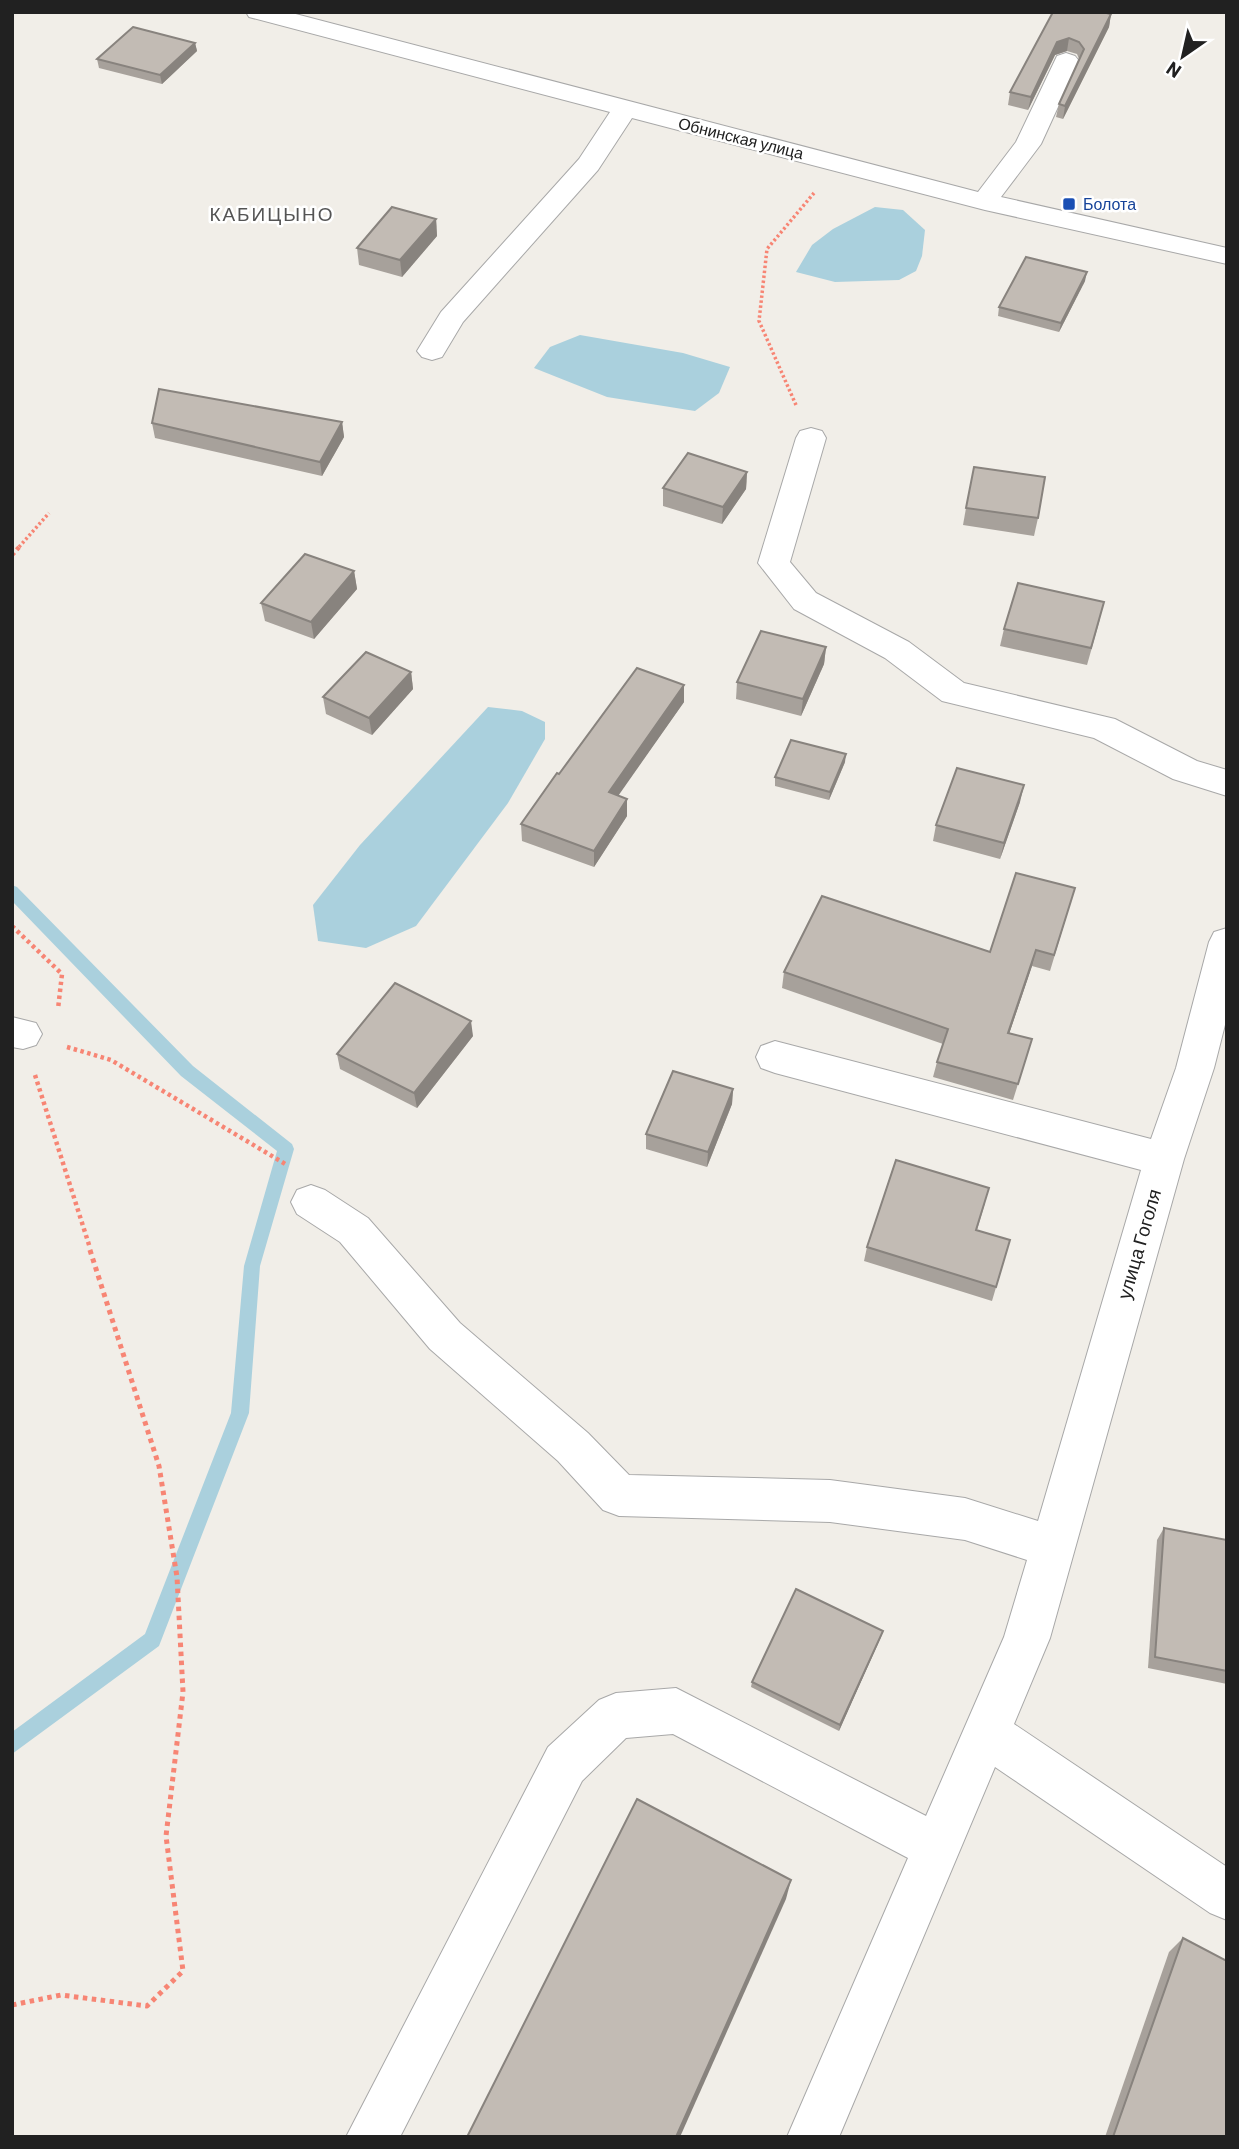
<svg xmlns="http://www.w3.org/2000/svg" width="1239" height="2149" font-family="Barlow,sans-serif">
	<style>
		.water { fill: #aad0dd }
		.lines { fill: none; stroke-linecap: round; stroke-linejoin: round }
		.stream { fill: #aad0dd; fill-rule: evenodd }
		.minor-casing { stroke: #a8a8a8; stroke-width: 2 }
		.path-far2 { stroke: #f78574; stroke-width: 3.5; stroke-dasharray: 2.5 2.5; stroke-linecap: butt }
		.path-far1 { stroke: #f78574; stroke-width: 4.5; stroke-dasharray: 3.5 3.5; stroke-linecap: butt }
		.path { stroke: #f78574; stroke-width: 5; stroke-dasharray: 4.5 4.5; stroke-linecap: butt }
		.minor { fill: #fff; fill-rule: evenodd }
		.wall { fill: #a7a19b }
		.shaded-wall { fill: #88837e }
		.building { fill: #c2bbb4; stroke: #88837e; stroke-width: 2 }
		.transit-dot { fill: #1a4fb4; stroke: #fff; stroke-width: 2.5 }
		.labels { text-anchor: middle; stroke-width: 5; stroke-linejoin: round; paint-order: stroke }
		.far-street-label { font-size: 16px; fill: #212121; stroke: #fff }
		.far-transit-label { font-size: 16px; fill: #164399; stroke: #fff; text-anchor: start }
		.far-quarter-label { font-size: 19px; letter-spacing: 2px; fill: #545454; stroke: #fff }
		.street-label { font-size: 19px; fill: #212121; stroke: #fff }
	</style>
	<rect width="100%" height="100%" fill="#f1eee8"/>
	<!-- water -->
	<g class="water">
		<path d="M875,207L903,210L925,230L922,256L916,271L899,280L835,282L796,272L812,245L833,229Z"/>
		<path d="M580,335L683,353L730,367L719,393L695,411L607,397L534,368L550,347Z"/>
		<path d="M488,707L522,711L545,722V739L508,803L416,926L366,948L318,941L313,905L360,845Z"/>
	</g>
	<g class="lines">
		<!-- stream -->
		<path class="stream" d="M12,885L17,887L193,1066L292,1144L294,1149L260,1266L249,1413L159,1646L12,1754V1732L145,1634L231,1413L244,1266L277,1151L181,1076L12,901Z"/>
		<defs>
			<g id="minor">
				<path d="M246,12H288L978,192L1016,142L1057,56L1066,53L1075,56L1079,61L1041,144L1001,197L1227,248V264L985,210L632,118L598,170L463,322L442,357L432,360L422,357L417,351L441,312L579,159L610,112L249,17Z"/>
				<path d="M811,428L822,431L826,438L790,562L816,593L909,642L964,683L1115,719L1197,761L1227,770V796L1173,779L1094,738L942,701L885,658L794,609L758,563L796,438L800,431Z"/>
				<path d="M1227,928V1017L1214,1068L1184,1159L1050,1638L1014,1724L1227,1867V1920L1210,1913L995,1767L839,2137H787L908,1858L673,1734L626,1738L582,1781L400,2137H346L548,1747L599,1700L616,1693L676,1688L926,1816L1004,1637L1027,1560L965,1540L830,1522L619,1516L603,1510L558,1461L430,1349L340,1242L297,1214L291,1202L297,1190L311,1185L325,1190L368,1218L460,1323L588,1433L629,1475L830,1480L965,1498L1038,1521L1141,1170L775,1073L761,1068L756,1057L761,1046L775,1041L1151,1139L1176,1068L1209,942L1214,932Z"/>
				<path d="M12,1017L36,1023L42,1034L36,1045L23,1049L12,1047Z"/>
			</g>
		</defs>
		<!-- minor casing -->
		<use href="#minor" class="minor-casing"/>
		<!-- path-far2 -->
		<g class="path-far2">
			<path d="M796,405L759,321L767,249L814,193"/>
			<path d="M19,547L49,513"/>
		</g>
		<!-- path-far1 -->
		<g class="path-far1">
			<path d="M12,555L21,545"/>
			<path d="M12,926L62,974L58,1009"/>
			<path d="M67,1047L111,1060L287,1165"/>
			<path d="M35,1075L90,1248"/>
		</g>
		<!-- path -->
		<path class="path" d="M12,2005L61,1995L147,2006L183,1971L166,1836L183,1692L177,1577L159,1466L89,1247"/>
		<!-- minor -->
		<use href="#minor" class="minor"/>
	</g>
	<!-- wall -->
	<g class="wall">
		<path d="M1053,12L1111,14L1109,27L1063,119L1056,117L1059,104L1079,59L1077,54L1067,51L1055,55L1028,110L1008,105L1010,92Z"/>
		<path d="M195,43L197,51L162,84L99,68L97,59Z"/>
		<path d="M436,219L437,236L402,277L359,265L357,248Z"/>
		<path d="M1085,281L1059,332L998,316L999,307Z"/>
		<path d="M342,422L344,437L322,476L155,438L152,423Z"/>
		<path d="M747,472L746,489L722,524L663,506V488Z"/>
		<path d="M966,508L1038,518L1034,536L963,525Z"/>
		<path d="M354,571L357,589L314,639L265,621L261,603Z"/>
		<path d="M1100,619L1087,665L1000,646L1004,629Z"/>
		<path d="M826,647L824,664L801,716L736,699L737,682Z"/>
		<path d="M411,672L413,689L372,735L326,714L323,697Z"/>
		<path d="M684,685V702L618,795L627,816L594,867L522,841L521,824L559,774Z"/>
		<path d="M845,762L829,800L775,786V777Z"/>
		<path d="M1020,802L1000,859L933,841L936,825Z"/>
		<path d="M1075,888L1050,971L1032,966L1009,1034L1027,1055L1013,1100L933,1077L937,1062L943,1044L782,988L784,972L990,952Z"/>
		<path d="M473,1036L417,1108L340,1069L337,1054Z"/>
		<path d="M733,1089L732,1104L707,1167L646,1149V1134Z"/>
		<path d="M985,1203L977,1230L1010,1240L992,1301L864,1261L867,1247Z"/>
		<path d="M1164,1528L1227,1540V1684L1148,1668L1157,1540Z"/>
		<path d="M883,1631L839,1731L751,1687L752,1682Z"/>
		<path d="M1183,1938L1227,2137H1105L1169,1952Z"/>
	</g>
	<!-- shaded-wall -->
	<g class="shaded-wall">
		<path d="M1111,14L1109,27L1063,119L1065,106Z"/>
		<path d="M1069,38L1067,51L1055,55L1028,110L1031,97L1057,42Z"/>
		<path d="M195,43L197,51L162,84L160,75Z"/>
		<path d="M436,219L437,236L402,277L400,260Z"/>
		<path d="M1087,272L1085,281L1059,332L1061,323Z"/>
		<path d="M342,422L344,437L322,476L320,462Z"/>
		<path d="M747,472L746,489L722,524L723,507Z"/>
		<path d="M354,571L357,589L314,639L311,622Z"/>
		<path d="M826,647L824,664L801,716L803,699Z"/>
		<path d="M411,672L413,689L372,735L369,718Z"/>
		<path d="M684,685V702L609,809V792Z"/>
		<path d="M846,754L845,762L829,800L830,792Z"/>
		<path d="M1024,785L1020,802L1000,859L1004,843Z"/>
		<path d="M627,799V816L594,867V851Z"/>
		<path d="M1036,950L1032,966L1004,1049L1008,1033Z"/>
		<path d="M471,1021L473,1036L417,1108L414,1093Z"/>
		<path d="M733,1089L732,1104L707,1167L708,1152Z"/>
		<path d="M883,1631L881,1637L839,1731L840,1725Z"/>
		<path d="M791,1880L786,1899L680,2137H676Z"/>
	</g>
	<!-- building -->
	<g class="building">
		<path d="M1053,12H1102L1111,14L1065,106L1059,104L1084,49L1079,42L1069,38L1057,42L1031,97L1010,92Z"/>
		<path d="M133,27L195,43L160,75L97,59Z"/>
		<path d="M392,207L436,219L400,260L357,248Z"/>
		<path d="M1026,257L1087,272L1061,323L999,307Z"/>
		<path d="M159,389L342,422L320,462L152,423Z"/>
		<path d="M688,453L747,472L723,507L663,488Z"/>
		<path d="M974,467L1045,477L1038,518L966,508Z"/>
		<path d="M305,554L354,571L311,622L261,603Z"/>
		<path d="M1018,583L1104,602L1091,648L1004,629Z"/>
		<path d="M761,631L826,647L803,699L737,682Z"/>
		<path d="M366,652L411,672L369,718L323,697Z"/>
		<path d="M637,668L684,685L609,792L627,799L594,851L521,824L557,773L559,774Z"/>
		<path d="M791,740L846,754L830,792L775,777Z"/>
		<path d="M957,768L1024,785L1004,843L936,825Z"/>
		<path d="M1016,873L1075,888L1054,955L1036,950L1008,1033L1032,1039L1018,1084L937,1062L948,1029L784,972L822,896L990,952Z"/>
		<path d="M395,983L471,1021L414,1093L337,1054Z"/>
		<path d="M673,1071L733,1089L708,1152L646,1134Z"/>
		<path d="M896,1160L989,1188L976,1230L1010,1240L996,1287L867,1247Z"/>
		<path d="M1164,1528L1227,1540V1671L1155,1657Z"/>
		<path d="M796,1589L883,1631L840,1725L752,1682Z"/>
		<path d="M637,1799L791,1880L676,2137H467Z"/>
		<path d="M1183,1938L1227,1961V2137H1113Z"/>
	</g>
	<!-- markers -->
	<rect class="transit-dot" x="1062" y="197" width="14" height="14" rx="3.5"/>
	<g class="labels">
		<!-- far-street labels -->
		<g class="far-street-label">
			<text transform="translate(741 138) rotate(14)" y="6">Обнинская улица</text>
		</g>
		<!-- far-transit labels -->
		<g class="far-transit-label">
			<text x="1083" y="210">Болота</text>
		</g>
		<!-- far-quarter labels -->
		<g class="far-quarter-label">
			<text x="272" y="221">КАБИЦЫНО</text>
		</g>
		<!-- street labels -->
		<g class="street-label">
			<text transform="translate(1139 1244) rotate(-74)" y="7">улица Гоголя</text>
		</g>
	</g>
	<!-- border -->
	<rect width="1239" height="2149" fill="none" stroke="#212121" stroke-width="28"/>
	<!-- north arrow -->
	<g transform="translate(1183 56) rotate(214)" stroke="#ffffff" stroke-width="5" paint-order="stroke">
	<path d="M0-5L12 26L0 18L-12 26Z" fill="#212121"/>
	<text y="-10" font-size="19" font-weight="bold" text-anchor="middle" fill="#212121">N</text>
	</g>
</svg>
